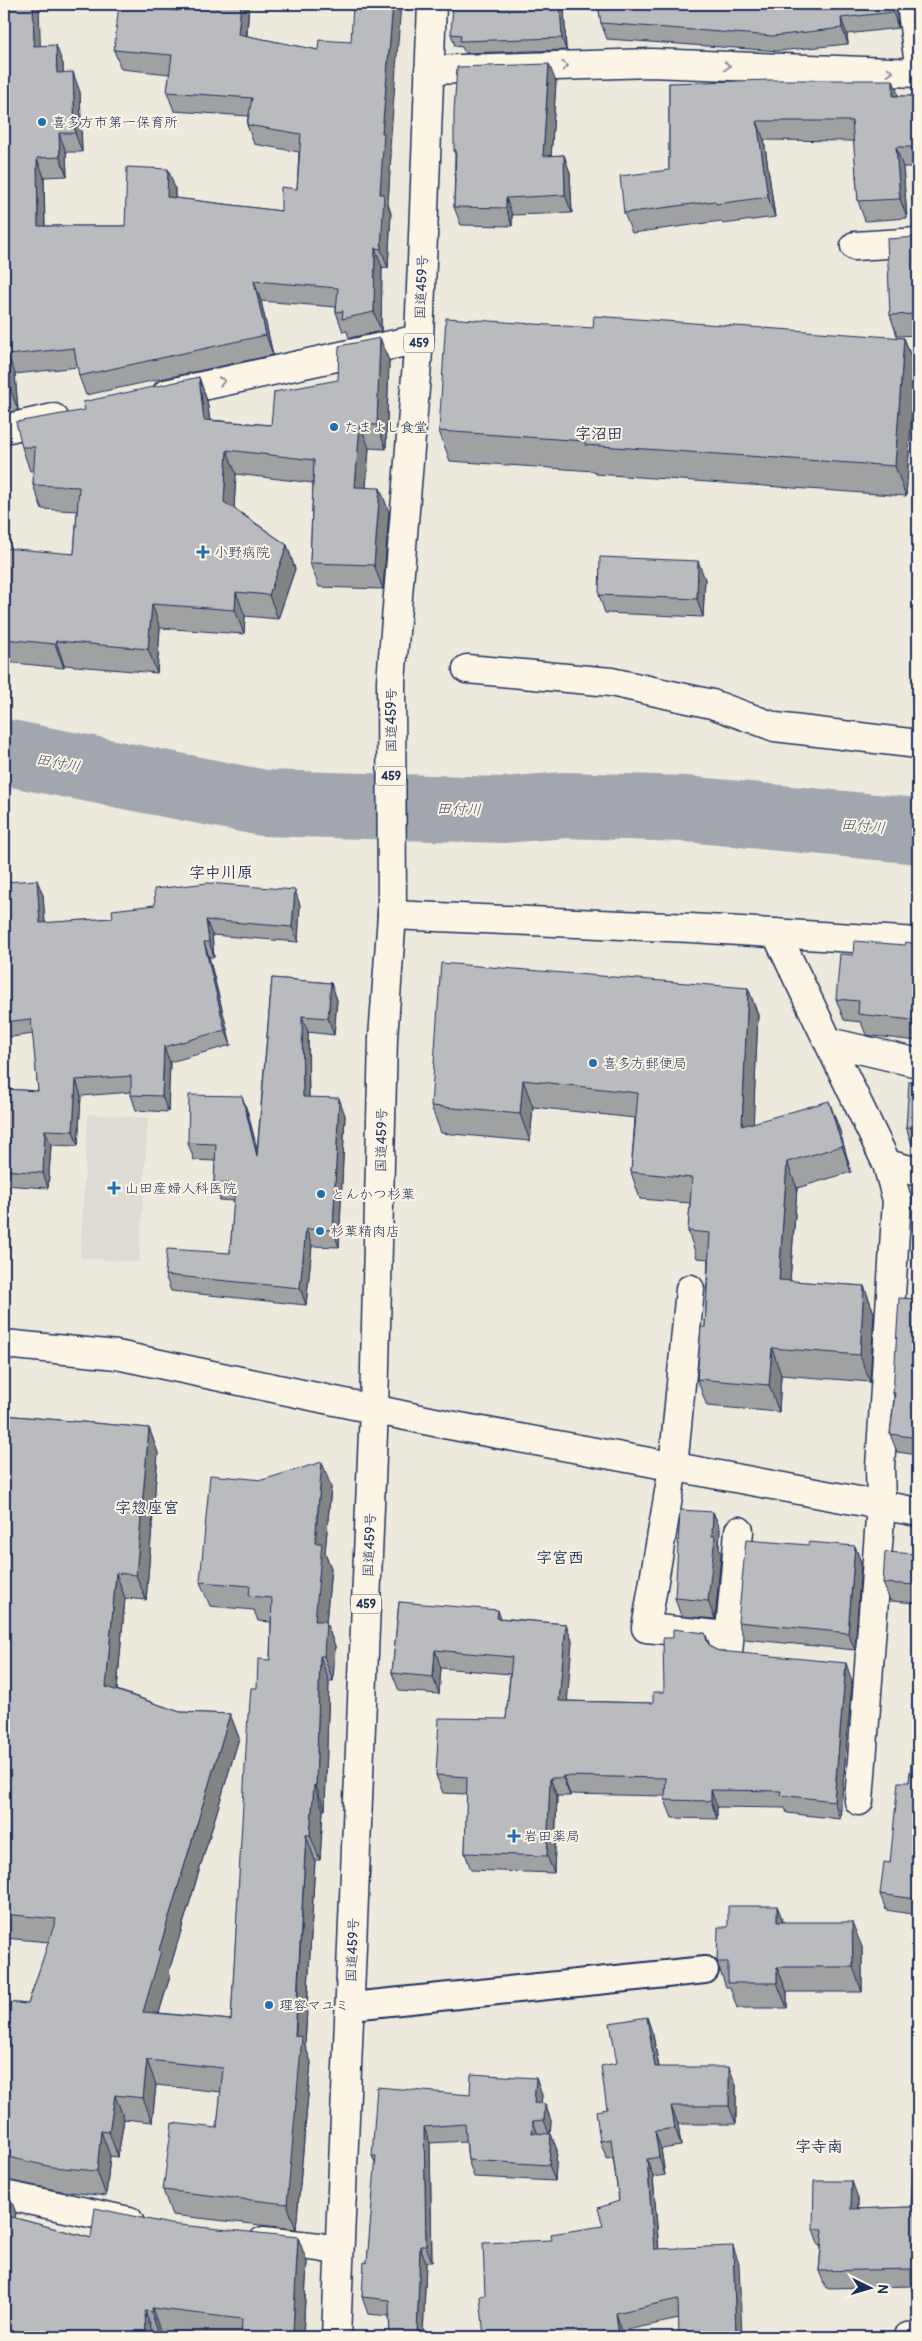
<svg xmlns="http://www.w3.org/2000/svg" width="922" height="2341" font-family="Pangolin,'Klee One',sans-serif">
	<style>
		.built { fill: #dedbd4 }
		.lines { fill: none; stroke-linecap: round; stroke-linejoin: round }
		.river { stroke: #a2a7af; stroke-width: 66 }
		.pedestrian-casing { stroke: #1b2f5e; stroke-width: 30 }
		.minor-casing { stroke: #1b2f5e; stroke-width: 31 }
		.tertiary-casing { stroke: #1b2f5e; stroke-width: 31 }
		.trunk-casing { stroke: #1b2f5e; stroke-width: 31 }
		.pedestrian { stroke: #fcf5e5; stroke-width: 26 }
		.minor { stroke: #fcf5e5; stroke-width: 28 }
		.tertiary { stroke: #fcf5e5; stroke-width: 28 }
		.trunk { stroke: #fcf5e5; stroke-width: 28 }
		.wall { fill: #a0a1a3; stroke: #1b2f5e }
		.shaded-wall { fill: #828385; stroke: #1b2f5e }
		.building { fill: #babbbe; stroke: #1b2f5e }
		.oneway { stroke: #8c92a2 }
		.poi-dot { fill: #1f6fb2; stroke: #fcf5e5; stroke-width: 2 }
		.labels { text-anchor: middle; stroke-width: 4; stroke-linejoin: round; paint-order: stroke }
		.shield { fill: #fcf5e5; stroke: #5e6a86; stroke-width: 1 }
		.shield-label { font-size: 12px; font-weight: bold; fill: #1b2f5e }
		.poi-label { font-size: 14px; fill: #1b2f5e; stroke: #fcf5e5; text-anchor: start }
		.street-label { font-size: 14px; fill: #1b2f5e; stroke: #fcf5e5 }
		.water-label { font-size: 15px; font-style: italic; fill: #445376; stroke: #fcf5e5 }
		.quarter-label { font-size: 16px; font-weight: bold; fill: #1b2f5e; stroke: #fcf5e5 }
	</style>
	<rect width="100%" height="100%" fill="#eee9dd"/>
	<filter id="ink" filterUnits="userSpaceOnUse"><feTurbulence type="fractalNoise" baseFrequency=".02" numOctaves="2"/><feDisplacementMap in="SourceGraphic" scale="10" xChannelSelector="R" yChannelSelector="G"/><feConvolveMatrix kernelMatrix="1 2 1 2 8 2 1 2 1" color-interpolation-filters="sRGB"/></filter>
	<g filter="url(#ink)">
		<!-- built -->
		<path class="built" d="M88,1114L148,1118L139,1262L80,1258Z"/>
		<g class="lines">
			<!-- river -->
			<path class="river" d="M4,752L264,803L502,810L565,805L686,809L918,831"/>
			<defs>
				<path id="pedestrian" d="M361,2005L705,1970"/>
				<g id="minor">
					<path d="M911,4L918,57"/>
					<path d="M429,70L651,63L918,73"/>
					<path d="M855,246L918,242"/>
					<path d="M166,394L419,339"/>
					<path d="M4,429L54,418"/>
					<path d="M467,669L611,682L712,704L775,727L918,744"/>
					<path d="M392,915L691,928L918,942"/>
					<path d="M776,933L887,1164L897,1200L880,1467L881,1505L859,1801"/>
					<path d="M829,1042L918,1063"/>
					<path d="M887,1164L918,1172"/>
					<path d="M690,1289L673,1468L646,1628L728,1636"/>
					<path d="M728,1653L739,1531"/>
					<path d="M4,2195L129,2221"/>
					<path d="M263,2241L319,2247L339,2251"/>
					<path d="M908,2337L918,2336"/>
				</g>
				<path id="tertiary" d="M4,1344L117,1355L444,1424L918,1512"/>
				<path id="trunk" d="M336,2337L374,1408L383,1038L392,915L391,681L419,339L432,4"/>
			</defs>
			<!-- pedestrian casing -->
			<use href="#pedestrian" class="pedestrian-casing"/>
			<!-- minor casing -->
			<use href="#minor" class="minor-casing"/>
			<!-- tertiary casing -->
			<use href="#tertiary" class="tertiary-casing"/>
			<!-- trunk casing -->
			<use href="#trunk" class="trunk-casing"/>
			<!-- pedestrian -->
			<use href="#pedestrian" class="pedestrian"/>
			<!-- minor -->
			<use href="#minor" class="minor"/>
			<!-- tertiary -->
			<use href="#tertiary" class="tertiary"/>
			<!-- trunk -->
			<use href="#trunk" class="trunk"/>
		</g>
		<!-- wall -->
		<g class="wall">
			<path d="M4,4L40,45L63,64V73L80,92L82,152H66L67,176L44,177L45,226H125L175,188V198L281,211L297,189L299,152L254,144L247,125L248,116L174,111L167,92L170,74L121,69L114,50L178,11V4H249L247,36L318,50L351,42L391,153L388,204L391,214L388,268L382,267L381,331L349,338L347,331L343,332L336,312V307L261,301L273,355L86,395L79,376L78,367L15,374L18,410L4,414Z"/>
			<path d="M564,4L566,50L465,53L462,47L455,46L451,34Z"/>
			<path d="M598,4H896L898,28L847,34L848,44L778,51L607,39L601,23Z"/>
			<path d="M556,82L551,156L564,155L570,173L572,213L512,215V226L461,225L454,207L455,155L454,150Z"/>
			<path d="M669,83L899,96H918V167H903L907,218L865,221L858,201L854,141L764,140L775,217L723,224L721,221L632,233L624,213L669,170Z"/>
			<path d="M918,237V335L897,336L890,315Z"/>
			<path d="M593,328L904,338L915,368L906,496L596,474L594,471L450,461L439,431Z"/>
			<path d="M380,338L389,361L386,449L369,448L366,488L389,512L383,589L319,587L310,563L313,483L236,474L234,508L287,545L295,569L278,619L245,616L244,634L160,628L157,673L64,665V668L5,662L4,659V553L74,554L77,511L42,509L33,485L34,471H30L22,447L85,410L199,377L207,401L210,420L271,425L338,380Z"/>
			<path d="M705,579L703,617L605,613L599,595Z"/>
			<path d="M43,895L45,923L300,905L298,942L212,935L214,957H209L231,1045L170,1062L168,1112L136,1110L131,1095V1092L81,1096L78,1146L51,1145L48,1188L4,1185V1089L38,1091L33,1034L4,1038V931L9,930Z"/>
			<path d="M918,944V1044L917,1041L866,1035L861,1022L844,1020L836,999L853,955Z"/>
			<path d="M272,978L331,983L337,1000L334,1035L308,1032L309,1097L345,1115L339,1247L312,1246L306,1305L171,1291L165,1275L230,1253L234,1201L220,1200L214,1183L215,1161L194,1160L188,1143L248,1113L257,1151Z"/>
			<path d="M748,988L758,1015L753,1123L839,1128L851,1172L797,1188L790,1281L864,1286L874,1313L870,1382L781,1375L779,1412L707,1406L697,1379L705,1327L708,1259L697,1258L688,1231L690,1203L640,1199L631,1172L635,1118L533,1107L530,1141L441,1133L431,1106Z"/>
			<path d="M918,1083V1145H912L906,1127Z"/>
			<path d="M918,1299V1455L897,1452L890,1434L894,1397L893,1393Z"/>
			<path d="M4,1415L149,1428L158,1453L146,1600L125,1598L117,1690L180,1712L230,1714L239,1738L169,1971L170,1976L159,2013L231,2020L249,1714L257,1688L270,1660L271,1622L258,1621L254,1610L210,1606L200,1582L331,1487L325,1553L331,1568L326,1623L335,1646L333,1681H329L325,1810H323L320,1860H315L305,2046L311,2062L296,2229L172,2215L163,2190L217,2128L221,2092L156,2085L152,2122L124,2119L118,2157L110,2156L106,2196L61,2191L7,2180H4V2002L28,2004L49,1942L4,1938Z"/>
			<path d="M713,1512L720,1529L719,1548L721,1554L715,1619L681,1616L675,1598Z"/>
			<path d="M855,1546L861,1563L855,1650L744,1639L738,1622Z"/>
			<path d="M918,1554V1603L890,1601L883,1583Z"/>
			<path d="M399,1602L500,1618L566,1624L572,1641L567,1701L653,1703L710,1646L712,1648L719,1651L852,1681L840,1819L787,1813L785,1808L717,1807V1819L672,1818L665,1800V1796L570,1794V1796H557L554,1873L471,1870L465,1853L467,1794L443,1793L436,1775L506,1719L510,1674L441,1668L439,1694L399,1691L392,1673Z"/>
			<path d="M918,1709V1915L886,1910L880,1894L890,1863L909,1782Z"/>
			<path d="M777,1906L783,1922L862,1947V1992H787V2008H737L730,1987H726L717,1962L728,1927Z"/>
			<path d="M653,2035L659,2067L736,2085V2124H678L681,2146L661,2149L665,2175L653,2177L659,2249L739,2264L679,2319L622,2331L623,2337H484L485,2295L552,2240L603,2226L619,2201L613,2158L607,2159L600,2141L617,2063Z"/>
			<path d="M470,2095H542L541,2104H545L551,2121L550,2134L557,2150L555,2181L474,2177L468,2160L466,2141L430,2143L432,2262H426L423,2337H390L389,2316L368,2314L362,2297L367,2263L376,2166L372,2156Z"/>
			<path d="M918,2175V2307L912,2290V2286L826,2288L819,2271L821,2246H819L813,2229L858,2198V2209L911,2207Z"/>
			<path d="M4,2188L16,2213L15,2218L91,2238L307,2262L303,2337H196L161,2333L160,2337L154,2336V2337H4Z"/>
		</g>
		<!-- shaded-wall -->
		<g class="shaded-wall">
			<path d="M33,4H39L41,65L34,46Z"/>
			<path d="M241,4H249L245,53L238,34Z"/>
			<path d="M393,4H401L390,148L391,153L388,204L391,214L388,268L381,249L380,194L382,133Z"/>
			<path d="M560,4H564L566,50L562,38Z"/>
			<path d="M892,4H896L898,28L893,12Z"/>
			<path d="M841,18L847,34L848,44L842,28Z"/>
			<path d="M56,45L63,64L64,92L57,73Z"/>
			<path d="M549,64L556,82L550,174L543,156Z"/>
			<path d="M73,72L80,92L82,152L75,133Z"/>
			<path d="M893,80L900,100L893,96Z"/>
			<path d="M757,121L764,140L775,217L768,197Z"/>
			<path d="M59,133L66,152L67,176L60,157Z"/>
			<path d="M896,147L903,167L907,218L900,199Z"/>
			<path d="M564,155L570,173L572,213L565,195Z"/>
			<path d="M37,158L44,177L45,245L38,226Z"/>
			<path d="M168,169L175,188L174,216L167,197Z"/>
			<path d="M506,198L512,215V226L506,208Z"/>
			<path d="M375,248L382,267L381,331L374,312Z"/>
			<path d="M254,281L261,301L273,355L266,335Z"/>
			<path d="M380,338L389,361L386,449L377,425Z"/>
			<path d="M904,338L915,368L906,496L895,466Z"/>
			<path d="M8,355L15,374L18,410L11,391Z"/>
			<path d="M199,377L207,401L213,443L204,420Z"/>
			<path d="M360,424L369,448L364,511L355,487Z"/>
			<path d="M227,450L236,474L233,526L224,502Z"/>
			<path d="M380,488L389,512L383,589L374,565Z"/>
			<path d="M287,545L295,569L278,619L269,595Z"/>
			<path d="M698,561L705,579L703,617L697,599Z"/>
			<path d="M236,592L245,616L244,634L235,610Z"/>
			<path d="M152,604L160,628L157,673L148,649Z"/>
			<path d="M56,641L64,665V668L55,644Z"/>
			<path d="M37,880L43,895L46,938L40,923Z"/>
			<path d="M295,890L300,905L298,942L292,927Z"/>
			<path d="M206,920L212,935L214,957L209,942Z"/>
			<path d="M204,942L209,957L231,1045L225,1030Z"/>
			<path d="M331,983L337,1000L334,1035L328,1018Z"/>
			<path d="M748,988L758,1015L752,1153L742,1126Z"/>
			<path d="M302,1016L308,1032L309,1114L303,1097Z"/>
			<path d="M164,1047L170,1062L168,1112L162,1096Z"/>
			<path d="M76,1080L81,1096L78,1146L73,1131Z"/>
			<path d="M523,1080L533,1107L530,1141L520,1114Z"/>
			<path d="M242,1096L248,1113L263,1173L257,1156Z"/>
			<path d="M339,1098L345,1115L339,1247L333,1230Z"/>
			<path d="M829,1101L839,1128L851,1172L842,1146Z"/>
			<path d="M45,1130L51,1145L48,1188L43,1173Z"/>
			<path d="M787,1162L797,1188L788,1307L779,1280Z"/>
			<path d="M306,1229L312,1246L306,1305L300,1288Z"/>
			<path d="M864,1286L874,1313L870,1382L860,1355Z"/>
			<path d="M772,1348L781,1375L779,1412L769,1385Z"/>
			<path d="M149,1428L158,1453L146,1600L136,1575Z"/>
			<path d="M322,1462L331,1487L325,1553L331,1568L326,1623L335,1646L333,1681L324,1656L315,1621V1543Z"/>
			<path d="M713,1512L720,1529L719,1548L721,1554L715,1619L708,1601Z"/>
			<path d="M855,1546L861,1563L855,1650L848,1633Z"/>
			<path d="M116,1573L125,1598L115,1712L106,1687Z"/>
			<path d="M498,1610L504,1628L497,1618Z"/>
			<path d="M566,1624L572,1641L566,1718L559,1701Z"/>
			<path d="M705,1633L712,1650L707,1642Z"/>
			<path d="M435,1650L441,1668L439,1694L433,1677Z"/>
			<path d="M320,1656L329,1681L325,1810L316,1786Z"/>
			<path d="M846,1663L852,1681L840,1819L834,1801Z"/>
			<path d="M230,1714L239,1738L169,1971L170,1976L152,2036L143,2012L159,1950Z"/>
			<path d="M563,1776L570,1794V1796L563,1778Z"/>
			<path d="M550,1778L557,1796L554,1873L547,1856Z"/>
			<path d="M314,1785L323,1810L320,1860L310,1835Z"/>
			<path d="M711,1790L717,1807V1819L711,1801Z"/>
			<path d="M306,1835L315,1860L305,2046L311,2062L296,2229L287,2204Z"/>
			<path d="M918,1871V1912L914,1899Z"/>
			<path d="M777,1906L787,1931L777,1922Z"/>
			<path d="M852,1922L862,1947V1992L853,1967Z"/>
			<path d="M777,1967L787,1992V2008L777,1983Z"/>
			<path d="M647,2017L653,2035L662,2085L655,2067Z"/>
			<path d="M147,2060L156,2085L152,2122L143,2098Z"/>
			<path d="M729,2067L736,2085V2124L729,2106Z"/>
			<path d="M536,2078L542,2095L540,2120L534,2103Z"/>
			<path d="M115,2095L124,2119L118,2157L109,2132Z"/>
			<path d="M545,2104L551,2121L550,2137L544,2120Z"/>
			<path d="M671,2106L678,2124L681,2146L675,2128Z"/>
			<path d="M533,2121L539,2137L532,2133Z"/>
			<path d="M424,2127L430,2143L432,2262L426,2246Z"/>
			<path d="M101,2131L110,2156L106,2196L97,2171Z"/>
			<path d="M655,2131L661,2149L665,2175L659,2157Z"/>
			<path d="M551,2134L557,2150L555,2181L549,2165Z"/>
			<path d="M647,2159L653,2177L660,2267L654,2249Z"/>
			<path d="M852,2181L858,2198L857,2226L851,2209Z"/>
			<path d="M7,2189L16,2213L11,2240L4,2221V2203Z"/>
			<path d="M298,2237L307,2262L303,2337H295L293,2331Z"/>
			<path d="M420,2246L426,2262L423,2337H418L417,2335Z"/>
			<path d="M733,2246L739,2264L742,2337H736Z"/>
			<path d="M152,2308L161,2333L160,2337L151,2312Z"/>
			<path d="M145,2311L154,2336V2337H146Z"/>
			<path d="M616,2313L622,2331L623,2337H619Z"/>
		</g>
		<!-- building -->
		<g class="building">
			<path d="M4,4H33L34,46L56,45L57,73L73,72L75,133H59L60,157L37,158L38,226H125L127,167L168,169L167,197L281,211V187L297,189L301,134L247,125L252,98L167,92L172,55L114,50L119,4L178,11V4H241L238,34L318,50L319,40L351,42L353,4H393L382,133H384L380,194H384L381,249L375,248L374,312L342,319L343,311L336,312L338,288L254,281L266,335L79,376L74,348L8,355L11,391L4,393Z"/>
			<path d="M453,4H560L562,38L460,41L461,35L451,34Z"/>
			<path d="M598,4H892L893,12L841,18L842,28L773,36L601,23Z"/>
			<path d="M549,64L543,156L564,155L565,195L506,198V208L454,207L456,150H454V111L457,67Z"/>
			<path d="M771,80H893V96H918V147H896L900,199L858,201L852,121H757L768,197L716,204L715,201L624,213L620,176L669,170V83Z"/>
			<path d="M918,237V314L890,315L887,239Z"/>
			<path d="M594,316L904,338L895,466L585,445V441L439,431L446,318L593,328Z"/>
			<path d="M380,338L377,425L360,424L355,487L380,488L374,565L310,563L314,460L227,450L224,502L287,545L269,595L236,592L235,610L152,604L148,649L56,641L55,644L4,639V548L74,554L79,487L33,485L35,447H22L16,422L85,410L83,402L199,377L204,420L271,425L274,392L338,380L339,346Z"/>
			<path d="M600,557L698,561L697,599L599,595Z"/>
			<path d="M37,880L40,923L113,918L112,910L155,905L154,889L208,883L295,890L292,927L206,920L209,942H204L225,1030L164,1047L162,1096L131,1095V1076L76,1080L73,1131L45,1130L43,1173L4,1170V1089L38,1091L31,1019L4,1022V931L9,930L5,882Z"/>
			<path d="M854,941L905,945L906,942L918,944V1029L912,1026V1020L858,1014L859,1001L836,999L840,954L853,955Z"/>
			<path d="M441,963L748,988L742,1126L829,1101L842,1146L787,1162L779,1280L864,1286L860,1355L772,1348L769,1385L697,1379L701,1327H705L710,1233L688,1231L692,1178L631,1172L638,1093L523,1080L520,1114L431,1106Z"/>
			<path d="M272,978L331,983L328,1018L302,1016L303,1097L339,1098L333,1230L306,1229L300,1288L165,1275L167,1249L230,1253L235,1184L214,1183L216,1144L188,1143L189,1095L242,1096L257,1156Z"/>
			<path d="M909,1081L918,1083V1128L906,1127Z"/>
			<path d="M899,1298L918,1299V1438L890,1434L895,1393H893Z"/>
			<path d="M4,1415L149,1428L136,1575L116,1573L106,1687L180,1712L230,1714L159,1950L161,1951L143,2012L231,2020L248,1714H249L251,1688H257L258,1659L270,1660L272,1598L249,1596L250,1586L200,1582L210,1475L262,1480L322,1462L315,1543H322L315,1621H326L324,1656H320L316,1786L314,1785L310,1835H306L295,2036L302,2037L287,2204L163,2190L172,2123L217,2128L223,2068L147,2060L143,2098L115,2095L109,2132L101,2131L97,2171L52,2167L4,2156V2002L28,2004L56,1919L4,1914Z"/>
			<path d="M680,1510L713,1512L712,1536H715L708,1601L675,1598Z"/>
			<path d="M746,1540L809,1545V1542L855,1546L848,1633L738,1622Z"/>
			<path d="M885,1552L918,1554V1585L883,1583Z"/>
			<path d="M399,1602L498,1610L497,1618L566,1624L559,1701L653,1703V1692H664L663,1638H673V1629L705,1633L707,1642L712,1648L719,1651L846,1663L834,1801L780,1795L781,1791L711,1790V1801L665,1800L666,1778L563,1776V1778H550L547,1856L465,1853L467,1777L436,1775L439,1718L506,1719L512,1657L435,1650L433,1677L392,1673Z"/>
			<path d="M918,1709V1871L914,1899L880,1894L884,1862L890,1863L898,1782H909Z"/>
			<path d="M728,1906H777V1922H852L853,1967H777V1983H728V1962H717L718,1927H728Z"/>
			<path d="M647,2017L655,2067H729V2106H671L675,2128L655,2131L659,2157L647,2159L654,2249L733,2246L736,2337H679L678,2299L616,2313L619,2337H484L480,2296L485,2295L483,2243L552,2240L551,2234L603,2226L598,2208L619,2201L611,2139L600,2141L596,2111L607,2109L601,2066L617,2063L610,2023Z"/>
			<path d="M471,2074L536,2078L534,2103L545,2104L544,2120L533,2121L532,2133L551,2134L549,2165L468,2160L465,2124L424,2127L426,2246H420L417,2335L390,2336L389,2300L362,2297L364,2262L367,2263L376,2156H372L377,2087L470,2095Z"/>
			<path d="M913,2174L918,2175V2290H912L911,2269L819,2271L823,2229H813L814,2181H852L851,2209L911,2207Z"/>
			<path d="M4,2188L7,2189L4,2203Z"/>
			<path d="M95,2208L170,2224L298,2237L293,2331H297V2337H241L242,2319L152,2308L151,2312L145,2311L146,2337H4V2215L91,2238Z"/>
		</g>
		<!-- one-way arrows -->
		<defs><path id="oneway-chevron" d="M-2-3.5L2.5 0L-2 3.5" fill="none" stroke-width="1.6" stroke-linecap="round" stroke-linejoin="round" transform="scale(1.25)"/></defs>
		<g class="oneway">
			<use href="#oneway-chevron" transform="translate(565 66) rotate(-2)"/>
			<use href="#oneway-chevron" transform="translate(727 66) rotate(2)"/>
			<use href="#oneway-chevron" transform="translate(890 72) rotate(2)"/>
			<use href="#oneway-chevron" transform="translate(222 381) rotate(-12)"/>
		</g>
	</g>
	<!-- markers -->
	<g class="poi-dot">
		<circle cx="42" cy="122" r="5"/>
		<circle cx="334" cy="427" r="5"/>
		<path d="M200.5 544.5h5v5h5v5h-5v5h-5v-5h-5v-5h5z"/>
		<circle cx="593" cy="1063" r="5"/>
		<path d="M111.5 1180.5h5v5h5v5h-5v5h-5v-5h-5v-5h5z"/>
		<circle cx="321" cy="1194" r="5"/>
		<circle cx="320" cy="1231" r="5"/>
		<path d="M511.5 1828.5h5v5h5v5h-5v5h-5v-5h-5v-5h5z"/>
		<circle cx="269" cy="2005" r="5"/>
	</g>
	<g class="labels">
		<!-- shield labels -->
		<g class="shield">
			<rect x="404" y="333.5" width="30" height="19" rx="4"/>
			<rect x="376" y="766.5" width="30" height="19" rx="4"/>
			<rect x="351" y="1594.5" width="30" height="19" rx="4"/>
		</g>
		<g class="shield-label">
			<text x="419" y="347">459</text>
			<text x="391" y="780">459</text>
			<text x="366" y="1608">459</text>
		</g>
		<!-- poi labels -->
		<g class="poi-label">
			<text x="52" y="127">喜多方市第一保育所</text>
			<text x="344" y="432">たまよし食堂</text>
			<text x="214" y="557">小野病院</text>
			<text x="603" y="1068">喜多方郵便局</text>
			<text x="125" y="1193">山田産婦人科医院</text>
			<text x="331" y="1199">とんかつ杉葉</text>
			<text x="330" y="1236">杉葉精肉店</text>
			<text x="524" y="1841">岩田薬局</text>
			<text x="279" y="2010">理容マユミ</text>
		</g>
		<!-- street labels -->
		<g class="street-label">
			<text transform="translate(421 287) rotate(-88)" y="5">国道459号</text>
			<text transform="translate(391 720) rotate(-90)" y="5">国道459号</text>
			<text transform="translate(381 1140) rotate(-89)" y="5">国道459号</text>
			<text transform="translate(369 1545) rotate(-88)" y="5">国道459号</text>
			<text transform="translate(352 1950) rotate(-88)" y="5">国道459号</text>
		</g>
		<!-- water labels -->
		<g class="water-label">
			<text transform="translate(58 763) rotate(11)" y="5">田付川</text>
			<text transform="translate(459 809) rotate(2)" y="5">田付川</text>
			<text transform="translate(863 826) rotate(5)" y="5">田付川</text>
		</g>
		<!-- quarter labels -->
		<g class="quarter-label">
			<text x="599" y="439">字沼田</text>
			<text x="221" y="878">字中川原</text>
			<text x="147" y="1513">字惣座宮</text>
			<text x="560" y="1563">字宮西</text>
			<text x="819" y="2152">字寺南</text>
		</g>
	</g>
	<!-- margin -->
	<rect width="922" height="2341" fill="none" stroke="#fcf5e5" stroke-width="20"/>
	<rect x="10" y="10" width="902" height="2321" fill="none" stroke="#1b2f5e" stroke-width="2" filter="url(#ink)"/>
	<!-- north arrow -->
	<g transform="translate(870 2288) rotate(95)" stroke="#fcf5e5" stroke-width="4" paint-order="stroke">
	<path d="M0-4L9 19L0 12L-9 19Z" fill="#1b2f5e"/>
	<text y="-8" font-size="14" font-weight="bold" text-anchor="middle" fill="#1b2f5e">N</text>
	</g>
</svg>
